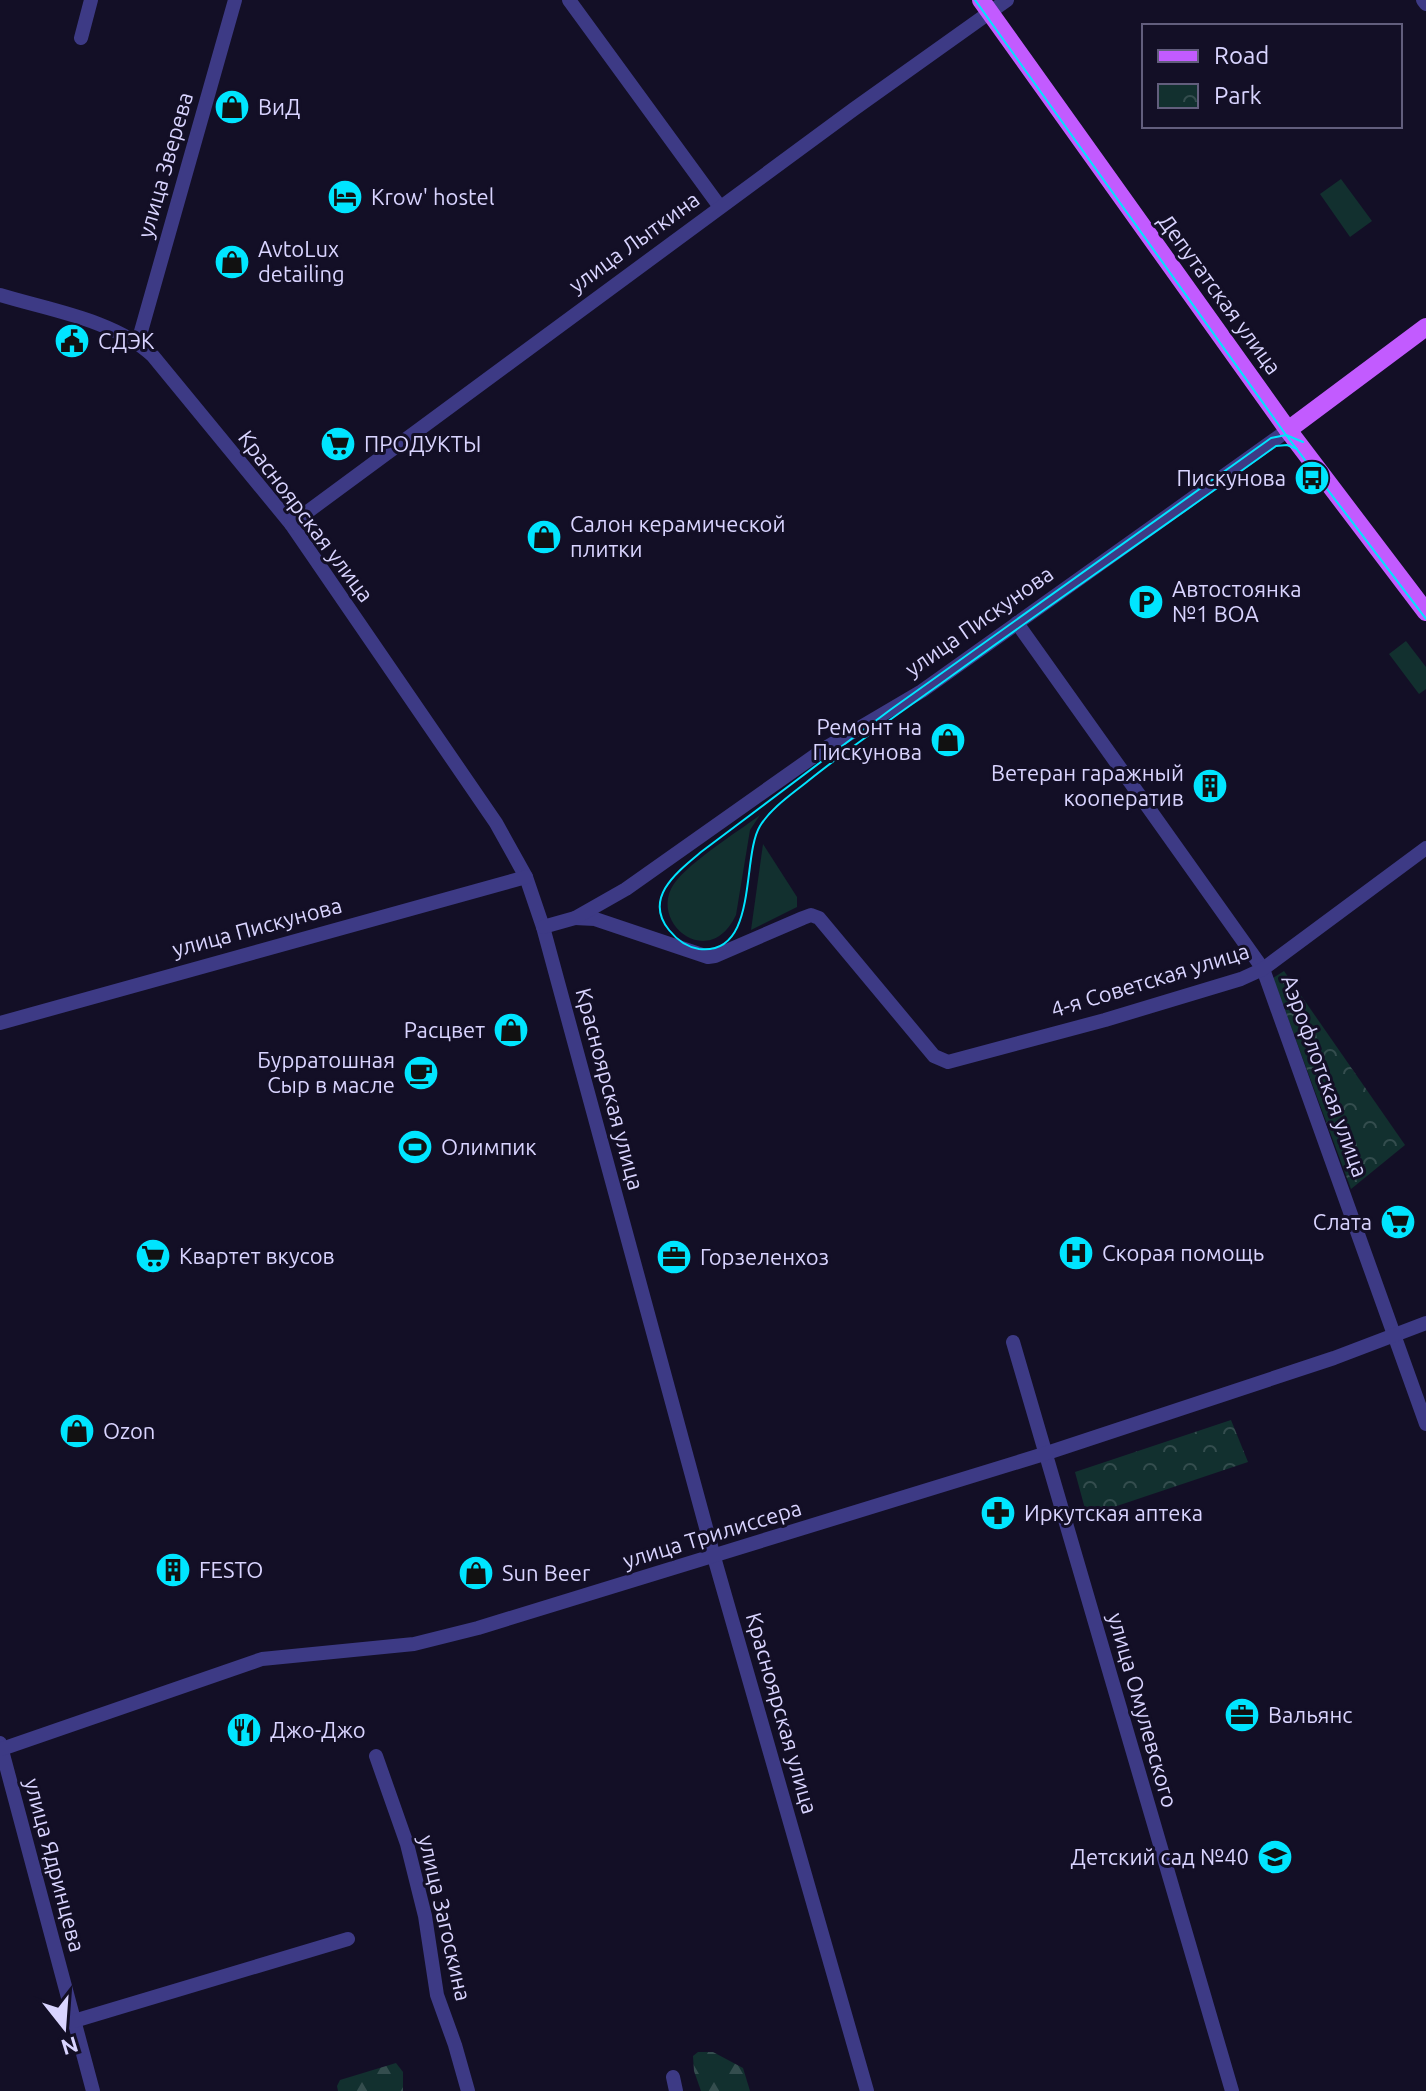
<svg xmlns="http://www.w3.org/2000/svg" width="1426" height="2091" font-family="Ubuntu,sans-serif">
	<style>
		.grass { fill: #12302f }
		.forest { fill: url(#forest-firs) }
		.park { fill: url(#park-crowns) }
		.lines { fill: none; stroke-linecap: round; stroke-linejoin: round }
		.minor { stroke: #3d3a85; stroke-width: 14 }
		.major { stroke: #c25bff; stroke-width: 18 }
		.tram { stroke: #00e5ff; stroke-width: 2 }
		.labels { text-anchor: middle; stroke-width: 6; stroke-linejoin: round; paint-order: stroke }
		.poi-label { font-size: 22px; fill: #d9d4ff; stroke: #130f26; text-anchor: start }
		.street-label { font-size: 22px; fill: #d9d4ff; stroke: #130f26 }
	</style>
	<defs>
		<pattern id="forest-firs" width="22" height="20" patternUnits="userSpaceOnUse" patternTransform="scale(2)"><rect width="22" height="20" fill="#12302f"/><path d="M5 1l3.5 6h-7zM16 11l3.5 6h-7z" fill="#344d4e"/></pattern>
		<pattern id="park-crowns" width="20" height="18" patternUnits="userSpaceOnUse" patternTransform="scale(2)"><rect width="20" height="18" fill="#12302f"/><path d="M2 6a3 3 0 1 1 6 0M12 15a3 3 0 1 1 6 0" fill="none" stroke="#344d4e"/></pattern>
	</defs>
	<rect width="100%" height="100%" fill="#130f26"/>
	<!-- grass -->
	<g class="grass">
		<path d="M1341,179L1372,221L1350,237L1320,194Z"/>
		<path d="M1406,641L1426,667V689L1419,694L1389,654Z"/>
		<path d="M760,815L750,830L736,915C710,970 653,926 671,889C681,867 739,831 760,815Z"/>
		<path d="M763,844L797,897V907L751,930Z"/>
	</g>
	<!-- forest -->
	<g class="forest">
		<path d="M698,2052H713L743,2068L750,2091H701L694,2071L693,2056Z"/>
		<path d="M396,2063L403,2072V2091H338L337,2086L340,2080Z"/>
	</g>
	<!-- park -->
	<g class="park">
		<path d="M1284,971L1405,1145L1351,1189L1273,978Z"/>
		<path d="M1231,1420L1248,1462L1087,1516L1075,1472Z"/>
	</g>
	<g class="lines">
		<!-- minor -->
		<g class="minor">
			<path d="M569,0L720,207"/>
			<path d="M1423,0L1426,4"/>
			<path d="M81,38L91,0"/>
			<path d="M0,295C49,310 115,320 153,356L291,524L496,823L526,877L543,927L714,1557L867,2091"/>
			<path d="M138,342L235,0"/>
			<path d="M291,524L854,109L1007,0"/>
			<path d="M1017,623L1263,969L1426,1424"/>
			<path d="M575,918L595,919L708,957L715,956L803,918L811,915L819,918L934,1056L948,1062L1105,1020L1241,979L1263,969L1426,848"/>
			<path d="M543,927L575,918L626,889L827,747L922,691L1288,430"/>
			<path d="M0,1023L526,877"/>
			<path d="M1013,1342L1232,2091"/>
			<path d="M0,1743L93,2091"/>
			<path d="M2,1749L262,1659L414,1644L478,1628L1044,1454L1334,1358L1426,1323"/>
			<path d="M376,1756L407,1844L425,1916L437,1995L455,2045L468,2091"/>
			<path d="M74,2021L348,1939"/>
			<path d="M673,2077L676,2091"/>
		</g>
		<!-- major -->
		<g class="major">
			<path d="M981,0L1288,430L1426,612"/>
			<path d="M1288,430L1426,327"/>
		</g>
		<!-- tram -->
		<g class="tram">
			<path d="M975,0L1286,435L1426,619"/>
			<path d="M1297,449L1287,445L1276,446C1168,524 1058,599 950,677C903,711 854,744 808,781C792,794 771,808 760,826C741,857 759,956 699,949C687,947 677,940 669,930C643,898 677,872 701,852L890,710L1271,438L1286,435L1303,442"/>
		</g>
	</g>
	<!-- icons -->
	<defs>
		<symbol id="shop-disc" viewBox="-11 -11 22 22"><circle r="9.5" fill="#00e5ff" stroke="#130f26"/><path d="M-5-2.5h2.3a2.7 3.5 0 0 1 5.4 0H5L5.5 6h-11ZM-1.5-2.5h3a1.5 2.3 0 0 0-3 0Z" fill="#111"/></symbol>
		<symbol id="hotel-disc" viewBox="-11 -11 22 22"><circle r="9.5" fill="#00e5ff" stroke="#130f26"/><path d="M-6-4.5h1.5V1H6V5H4.5V3h-9V5H-6ZM-4 0a1.8 1.8 0 1 1 3.6 0ZM.5 0V-2.5h3Q6-2.5 6 0Z" fill="#111"/></symbol>
		<symbol id="civic-disc" viewBox="-11 -11 22 22"><circle r="9.5" fill="#00e5ff" stroke="#130f26"/><path d="M-.6-6.5H3V-4.5H.6V-3L4-1V1h2V6H-6V1h2V-1L-.6-3ZM-1.2 2.5V6h2.4V2.5Z" fill="#111"/></symbol>
		<symbol id="supermarket-disc" viewBox="-11 -11 22 22"><circle r="9.5" fill="#00e5ff" stroke="#130f26"/><path d="M-6-5.5h2.5l.6 2H6L4.5 2H-2.5L-4.4-4H-6ZM-1.5 3.2a1.3 1.3 0 1 0 .1 0ZM3 3.2a1.3 1.3 0 1 0 .1 0Z" fill="#111"/></symbol>
		<symbol id="bus-disc" viewBox="-11 -11 22 22"><circle r="9.5" fill="#00e5ff" stroke="#130f26"/><path d="M-5-6H5V4H4V6H2V4H-2V6H-4V4H-5ZM-3.5-4V0h7V-4ZM-3.5 1.2v1.5H-2V1.2ZM2 1.2v1.5H3.5V1.2Z" fill="#111"/></symbol>
		<symbol id="parking-disc" viewBox="-11 -11 22 22"><circle r="9.5" fill="#00e5ff" stroke="#130f26"/><path d="M-3.5-5.5H1a3.5 3.5 0 0 1 0 7H-1V5.5H-3.5ZM-1-3.4V-.6H.8a1.4 1.4 0 0 0 0-2.8Z" fill="#111"/></symbol>
		<symbol id="building-disc" viewBox="-11 -11 22 22"><circle r="9.5" fill="#00e5ff" stroke="#130f26"/><path d="M-4-6H4V6H1V3H-1V6H-4ZM-2.5-4.3h1.7v1.8h-1.7ZM.8-4.3h1.7v1.8H.8ZM-2.5-1h1.7V.8h-1.7ZM.8-1h1.7V.8H.8Z" fill="#111"/></symbol>
		<symbol id="cafe-disc" viewBox="-11 -11 22 22"><circle r="9.5" fill="#00e5ff" stroke="#130f26"/><path d="M-5.5-4.5H6V0H3Q3 3.5 0 3.5H-2.5Q-5.5 3.5-5.5 0ZM3-3.2v2h1.7v-2ZM-6 4.5H4V6H-6Z" fill="#111"/></symbol>
		<symbol id="stadium-disc" viewBox="-11 -11 22 22"><circle r="9.5" fill="#00e5ff" stroke="#130f26"/><path d="M0-5a6.5 5 0 1 0 0 10a6.5 5 0 1 0 0-10ZM-3.5-1.8h7v3.6h-7Z" fill="#111"/></symbol>
		<symbol id="hospital-disc" viewBox="-11 -11 22 22"><circle r="9.5" fill="#00e5ff" stroke="#130f26"/><path d="M-5-5h3v3.5h4V-5h3V5h-3V1.5h-4V5h-3Z" fill="#111"/></symbol>
		<symbol id="office-disc" viewBox="-11 -11 22 22"><circle r="9.5" fill="#00e5ff" stroke="#130f26"/><path d="M-6-3h4V-5.5h4V-3h4V5H-6ZM-1-4.5V-3h2v-1.5ZM-6 0V1H6V0Z" fill="#111"/></symbol>
		<symbol id="pharmacy-disc" viewBox="-11 -11 22 22"><circle r="9.5" fill="#00e5ff" stroke="#130f26"/><path d="M-2-6h4v4h4v4h-4v4h-4v-4h-4v-4h4Z" fill="#111"/></symbol>
		<symbol id="restaurant-disc" viewBox="-11 -11 22 22"><circle r="9.5" fill="#00e5ff" stroke="#130f26"/><path d="M-5-6h1v4h1v-4h1v4h1v-4h1v5L-1.5 .5V6h-2V.5L-5-1ZM5-6V6H3V1.5H1.5Q1.5-4 5-6Z" fill="#111"/></symbol>
		<symbol id="school-disc" viewBox="-11 -11 22 22"><circle r="9.5" fill="#00e5ff" stroke="#130f26"/><path d="M0-5L7-2L0 1L-7-2ZM-4 1L0 2.5L4 1V4Q0 6-4 4Z" fill="#111"/></symbol>
	</defs>
	<g fill-rule="evenodd">
		<use href="#shop-disc" x="212" y="87" width="40" height="40"/>
		<use href="#hotel-disc" x="325" y="177" width="40" height="40"/>
		<use href="#shop-disc" x="212" y="242" width="40" height="40"/>
		<use href="#civic-disc" x="52" y="321" width="40" height="40"/>
		<use href="#supermarket-disc" x="318" y="424" width="40" height="40"/>
		<use href="#bus-disc" x="1292" y="458" width="40" height="40"/>
		<use href="#shop-disc" x="524" y="517" width="40" height="40"/>
		<use href="#parking-disc" x="1126" y="582" width="40" height="40"/>
		<use href="#shop-disc" x="928" y="720" width="40" height="40"/>
		<use href="#building-disc" x="1190" y="766" width="40" height="40"/>
		<use href="#shop-disc" x="491" y="1010" width="40" height="40"/>
		<use href="#cafe-disc" x="401" y="1053" width="40" height="40"/>
		<use href="#stadium-disc" x="395" y="1127" width="40" height="40"/>
		<use href="#supermarket-disc" x="1378" y="1202" width="40" height="40"/>
		<use href="#hospital-disc" x="1056" y="1233" width="40" height="40"/>
		<use href="#supermarket-disc" x="133" y="1236" width="40" height="40"/>
		<use href="#office-disc" x="654" y="1237" width="40" height="40"/>
		<use href="#shop-disc" x="57" y="1411" width="40" height="40"/>
		<use href="#pharmacy-disc" x="978" y="1493" width="40" height="40"/>
		<use href="#building-disc" x="153" y="1550" width="40" height="40"/>
		<use href="#shop-disc" x="456" y="1553" width="40" height="40"/>
		<use href="#office-disc" x="1222" y="1695" width="40" height="40"/>
		<use href="#restaurant-disc" x="224" y="1710" width="40" height="40"/>
		<use href="#school-disc" x="1255" y="1837" width="40" height="40"/>
	</g>
	<g class="labels">
		<!-- poi labels -->
		<g class="poi-label">
			<text x="258" y="115">ВиД</text>
			<text x="371" y="205">Krow' hostel</text>
			<text x="258" y="257">AvtoLux<tspan x="258" dy="25">detailing</tspan></text>
			<text x="98" y="349">СДЭК</text>
			<text x="364" y="452">ПРОДУКТЫ</text>
			<text x="1286" y="486" text-anchor="end">Пискунова</text>
			<text x="570" y="532">Салон керамической<tspan x="570" dy="25">плитки</tspan></text>
			<text x="1172" y="597">Автостоянка<tspan x="1172" dy="25">№1 ВОА</tspan></text>
			<text x="922" y="735" text-anchor="end">Ремонт на<tspan x="922" dy="25">Пискунова</tspan></text>
			<text x="1184" y="781" text-anchor="end">Ветеран гаражный<tspan x="1184" dy="25">кооператив</tspan></text>
			<text x="485" y="1038" text-anchor="end">Расцвет</text>
			<text x="395" y="1068" text-anchor="end">Бурратошная<tspan x="395" dy="25">Сыр в масле</tspan></text>
			<text x="441" y="1155">Олимпик</text>
			<text x="1372" y="1230" text-anchor="end">Слата</text>
			<text x="1102" y="1261">Скорая помощь</text>
			<text x="179" y="1264">Квартет вкусов</text>
			<text x="700" y="1265">Горзеленхоз</text>
			<text x="103" y="1439">Ozon</text>
			<text x="1024" y="1521">Иркутская аптека</text>
			<text x="199" y="1578">FESTO</text>
			<text x="502" y="1581">Sun Beer</text>
			<text x="1268" y="1723">Вальянс</text>
			<text x="270" y="1738">Джо-Джо</text>
			<text x="1249" y="1865" text-anchor="end">Детский сад №40</text>
		</g>
		<!-- street labels -->
		<g class="street-label">
			<text transform="translate(165 165) rotate(-74)" y="8">улица Зверева</text>
			<text transform="translate(634 242) rotate(-36)" y="8">улица Лыткина</text>
			<text transform="translate(1220 294) rotate(54)" y="8">Депутатская улица</text>
			<text transform="translate(306 516) rotate(53)" y="8">Красноярская улица</text>
			<text transform="translate(979 621) rotate(-35)" y="8">улица Пискунова</text>
			<text transform="translate(257 927) rotate(-15)" y="8">улица Пискунова</text>
			<text transform="translate(1150 980) rotate(-17)" y="8">4-я Советская улица</text>
			<text transform="translate(1325 1076) rotate(70)" y="8">Аэрофлотская улица</text>
			<text transform="translate(610 1089) rotate(75)" y="8">Красноярская улица</text>
			<text transform="translate(712 1534) rotate(-17)" y="8">улица Трилиссера</text>
			<text transform="translate(1143 1710) rotate(74)" y="8">улица Омулевского</text>
			<text transform="translate(782 1713) rotate(74)" y="8">Красноярская улица</text>
			<text transform="translate(55 1865) rotate(75)" y="8">улица Ядринцева</text>
			<text transform="translate(445 1918) rotate(77)" y="8">улица Загоскина</text>
		</g>
	</g>
	<!-- legend -->
	<rect x="1142" y="24" width="260" height="104" fill="#130f26" stroke="#625e7d" stroke-width="2"/>
	<rect x="1158" y="50" width="40" height="12" fill="#c25bff" stroke="#625e7d" stroke-width="2"/>
	<text x="1214" y="64" font-size="24" fill="#d9d4ff">Road</text>
	<rect x="1158" y="84" width="40" height="24" fill="url(#park-crowns)" stroke="#625e7d" stroke-width="2"/>
	<text x="1214" y="104" font-size="24" fill="#d9d4ff">Park</text>
	<!-- north arrow -->
	<g transform="translate(64 2027) rotate(163)" stroke="#130f26" stroke-width="6" paint-order="stroke">
	<path d="M0-6L14 30L0 20L-14 30Z" fill="#d9d4ff"/>
	<text y="-12" font-size="22" font-weight="bold" text-anchor="middle" fill="#d9d4ff">N</text>
	</g>
</svg>
